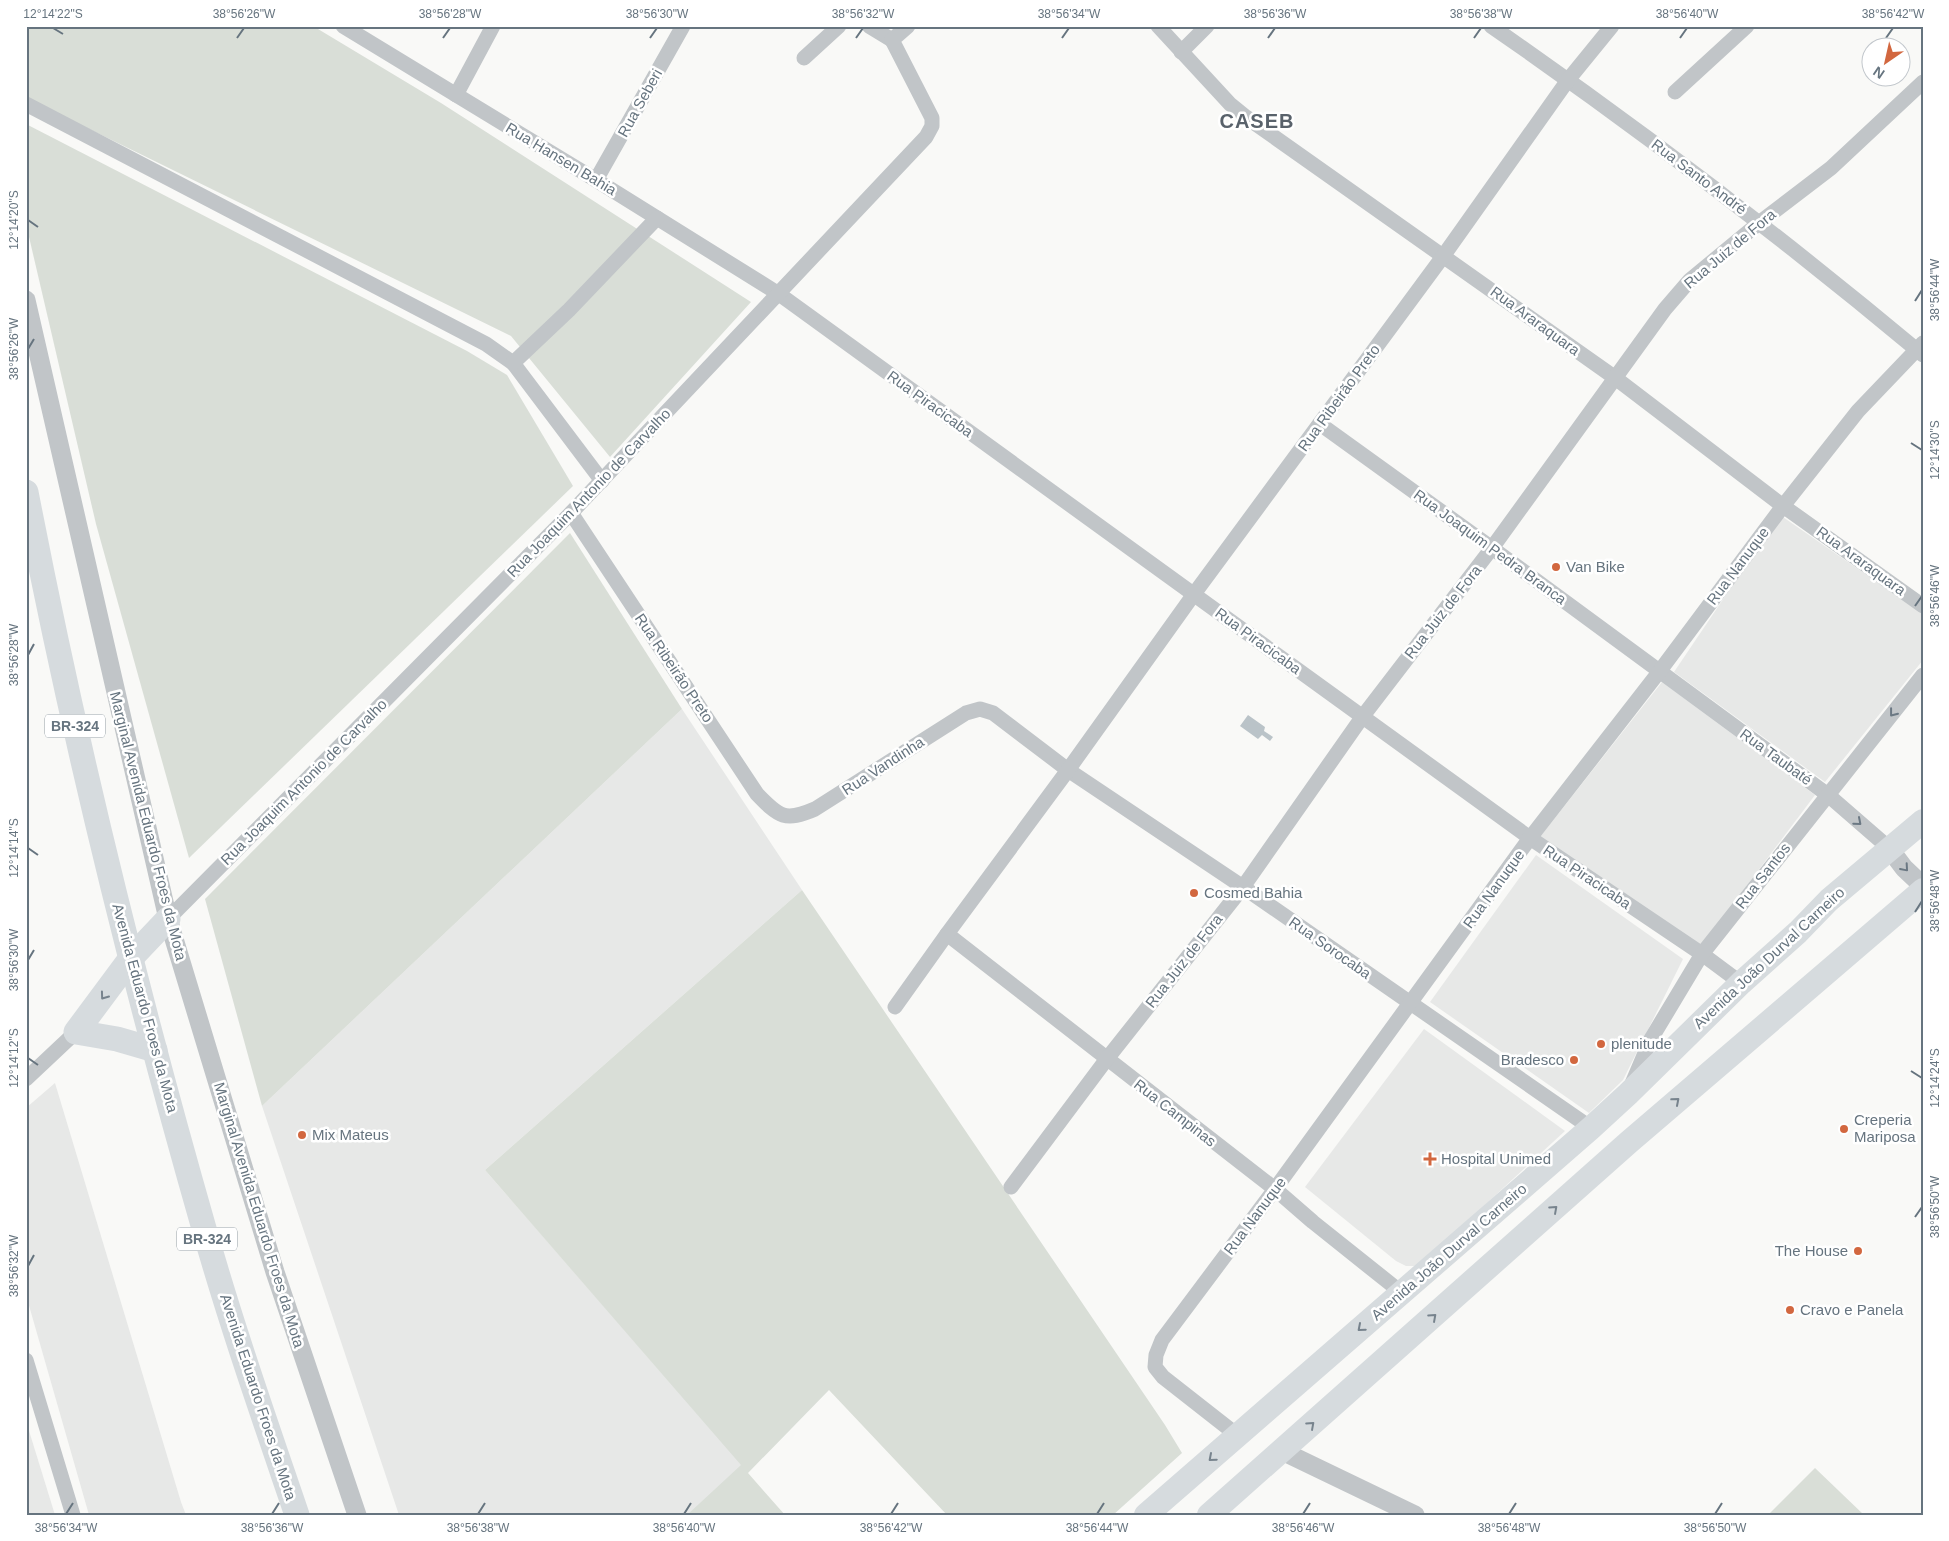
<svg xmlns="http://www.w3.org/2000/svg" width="1949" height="1541" font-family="Arial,sans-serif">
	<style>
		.built { fill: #e7e8e7 }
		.green { fill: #d9ded7 }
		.water { fill: #bac3c8 }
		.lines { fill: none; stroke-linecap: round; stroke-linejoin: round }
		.minor { stroke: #c1c5c8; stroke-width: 15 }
		.tertiary { stroke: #c1c5c8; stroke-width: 19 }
		.primary { stroke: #d6dbde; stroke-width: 24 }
		.trunk { stroke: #d6dbde; stroke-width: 25 }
		.oneway { stroke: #6b7883 }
		.oneway2 { stroke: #77838d }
		.ticks { fill: none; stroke: #66747f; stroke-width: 2 }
		.poi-dot { fill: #d2673f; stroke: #fff; stroke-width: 2 }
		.labels { text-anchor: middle; stroke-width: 5; stroke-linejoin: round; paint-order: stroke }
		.shield { fill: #fff; stroke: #949ea5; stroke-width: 1 }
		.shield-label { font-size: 14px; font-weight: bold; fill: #66747f }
		.street-label { font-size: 15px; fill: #66747f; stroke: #fff }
		.poi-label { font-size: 15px; fill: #66747f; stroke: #fff; text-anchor: start }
		.district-label { font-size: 20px; font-weight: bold; letter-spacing: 1px; fill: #59626b; stroke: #fff }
		.neatline { fill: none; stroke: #66747f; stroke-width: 2 }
		.ticks-label { font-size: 12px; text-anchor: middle; fill: #66747f }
	</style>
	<rect width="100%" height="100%" fill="#f9f9f7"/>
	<!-- built -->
	<g class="built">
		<path d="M1780,515L1923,614V660L1825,782L1674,672Z"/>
		<path d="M1662,682L1815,795L1700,948L1540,837Z"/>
		<path d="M682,709L802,890L485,1170L744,1467L690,1515H399L262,1106Z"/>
		<path d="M1536,855L1683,959L1623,1080L1589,1113L1430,1002Z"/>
		<path d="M1424,1029L1565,1131L1422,1263L1415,1266H1406L1396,1261L1305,1187Z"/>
		<path d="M55,1083L181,1502L186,1515H89L26,1295V1108Z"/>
		<path d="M26,1421L55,1515H26Z"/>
	</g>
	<!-- green -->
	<g class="green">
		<path d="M26,26H313L441,103L751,302L610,457L511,336L26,98Z"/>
		<path d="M26,124L467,351L507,375L573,486L189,858L96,524L26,224Z"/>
		<path d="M570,533L682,709L262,1106L205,899Z"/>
		<path d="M802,890L1165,1425L1182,1453L1113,1515H947L829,1390L748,1473L785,1515H687L741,1465L485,1170Z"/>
		<path d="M1815,1468L1864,1515H1768Z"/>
	</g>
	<!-- water -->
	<path class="water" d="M1248,715L1265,727L1264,731L1273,737L1270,741L1262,735L1258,739L1240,726Z"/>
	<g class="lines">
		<!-- minor -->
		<g class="minor">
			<path d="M343,26L596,180L779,294L1530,838L1702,954L1741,983"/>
			<path d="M869,26L892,40"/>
			<path d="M1158,26L1230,104L1246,117L1614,377L1783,506L1923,606"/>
			<path d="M1491,26C1640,129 1784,239 1923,355"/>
			<path d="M1181,52L1207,26"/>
			<path d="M804,58L839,26"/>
			<path d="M1675,92L1747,26"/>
			<path d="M456,95L493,26"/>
			<path d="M26,104L486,344L513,363L602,481"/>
			<path d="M596,180L683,26"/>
			<path d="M513,363L569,310L657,218"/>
			<path d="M1320,424L1492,548L1828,795L1889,848"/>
			<path d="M571,513L757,794C779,817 785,822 815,809L966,713L980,709L993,713L1068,770L1243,887L1591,1128"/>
			<path d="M168,919L571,513L926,137L932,126V118L892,40L908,26"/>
			<path d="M947,934L1275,1189L1313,1222L1402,1293"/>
			<path d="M895,1007L947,934L1068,770L1194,594L1444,255L1568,80L1612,26"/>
			<path d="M26,1079L76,1032"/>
			<path d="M1631,1086L1651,1039L1702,954L1923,675"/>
			<path d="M1011,1187L1106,1060L1243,887L1363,716L1492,548L1665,309L1690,280L1759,223L1831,168L1923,82"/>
			<path d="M26,1360L73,1515"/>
			<path d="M1237,1435L1163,1377L1155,1367L1156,1355L1162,1340L1275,1189L1530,838L1659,672L1783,506L1858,411L1923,343"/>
		</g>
		<!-- tertiary -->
		<g class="tertiary">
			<path d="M26,300L168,919L275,1272L357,1515"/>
			<path d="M1889,848L1904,868L1923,886"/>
			<path d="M1282,1451L1415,1515"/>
		</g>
		<!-- primary -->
		<g class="primary">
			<path d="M1146,1515L1591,1128L1628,1094L1741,983L1798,932L1829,900L1923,821"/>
			<path d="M1209,1515L1629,1142L1923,890"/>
		</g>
		<!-- trunk -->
		<g class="trunk">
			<path d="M26,492C74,741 135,988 205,1232C232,1327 265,1421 297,1515"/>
			<path d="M155,1050L117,1039L76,1032L131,958L168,919"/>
		</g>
	</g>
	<!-- one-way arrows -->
	<defs><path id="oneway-chevron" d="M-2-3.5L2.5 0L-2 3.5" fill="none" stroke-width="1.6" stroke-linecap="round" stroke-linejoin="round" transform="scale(1.25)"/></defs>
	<g class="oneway">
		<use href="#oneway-chevron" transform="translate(1893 713) rotate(128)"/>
		<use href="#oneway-chevron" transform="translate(1858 822) rotate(41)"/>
		<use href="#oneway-chevron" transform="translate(1905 868) rotate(49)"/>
	</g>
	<g class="oneway2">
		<use href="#oneway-chevron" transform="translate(104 996) rotate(126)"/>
		<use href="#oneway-chevron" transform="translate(1676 1101) rotate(-41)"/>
		<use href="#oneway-chevron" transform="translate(1554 1209) rotate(-42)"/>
		<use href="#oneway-chevron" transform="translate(1433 1317) rotate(-42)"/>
		<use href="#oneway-chevron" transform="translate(1361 1328) rotate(139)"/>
		<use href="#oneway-chevron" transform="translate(1311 1425) rotate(-42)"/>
		<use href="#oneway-chevron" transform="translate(1212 1458) rotate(139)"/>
	</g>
	<!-- ticks -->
	<path class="ticks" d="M53,28L63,34M237,38L244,28M443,38L450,28M650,38L657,28M856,38L863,28M1062,38L1069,28M1268,38L1275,28M1474,38L1481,28M1680,38L1687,28M1886,38L1893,28M28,220L38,227M1915,301L1922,290M28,349L34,339M1911,443L1922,450M1915,606L1922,596M28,655L34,644M28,848L38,855M1915,912L1922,901M28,960L34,950M28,1058L38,1065M1911,1071L1922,1078M1915,1217L1922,1207M28,1266L34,1255M66,1514L73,1503M272,1514L279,1503M478,1514L485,1503M684,1514L691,1503M891,1514L898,1503M1097,1514L1104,1503M1303,1514L1310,1503M1509,1514L1516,1503M1715,1514L1722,1503"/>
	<!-- markers -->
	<g class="poi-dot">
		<circle cx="1556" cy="567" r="5"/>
		<circle cx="1194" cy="893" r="5"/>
		<circle cx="1601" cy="1044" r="5"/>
		<circle cx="1574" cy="1060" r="5"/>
		<circle cx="1844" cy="1129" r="5"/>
		<circle cx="302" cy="1135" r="5"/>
		<path d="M1427.5 1151.5h5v5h5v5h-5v5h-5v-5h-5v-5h5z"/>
		<circle cx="1858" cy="1251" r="5"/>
		<circle cx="1790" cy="1310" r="5"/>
	</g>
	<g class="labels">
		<!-- shield labels -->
		<g class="shield">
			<rect x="45" y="714.5" width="60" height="23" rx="4"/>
			<rect x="177" y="1227.5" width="60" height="23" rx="4"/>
		</g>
		<g class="shield-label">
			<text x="75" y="731">BR-324</text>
			<text x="207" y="1244">BR-324</text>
		</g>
		<!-- street labels -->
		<g class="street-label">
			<text transform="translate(640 103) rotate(-61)" y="5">Rua Seberi</text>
			<text transform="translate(561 159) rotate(31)" y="5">Rua Hansen Bahia</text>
			<text transform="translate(1699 177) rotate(37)" y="5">Rua Santo André</text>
			<text transform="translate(1730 249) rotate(-40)" y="5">Rua Juiz de Fora</text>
			<text transform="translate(1535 321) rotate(36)" y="5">Rua Araraquara</text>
			<text transform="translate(1339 398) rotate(-54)" y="5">Rua Ribeirão Preto</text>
			<text transform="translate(930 404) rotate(36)" y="5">Rua Piracicaba</text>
			<text transform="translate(589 493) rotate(-46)" y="5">Rua Joaquim Antonio de Carvalho</text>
			<text transform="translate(1490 547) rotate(36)" y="5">Rua Joaquim Pedra Branca</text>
			<text transform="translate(1861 561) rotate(36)" y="5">Rua Araraquara</text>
			<text transform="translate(1738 566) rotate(-53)" y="5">Rua Nanuque</text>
			<text transform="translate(1443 612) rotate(-52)" y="5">Rua Juiz de Fora</text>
			<text transform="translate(1258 641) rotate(36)" y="5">Rua Piracicaba</text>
			<text transform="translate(674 668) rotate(56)" y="5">Rua Ribeirão Preto</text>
			<text transform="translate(1776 757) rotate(36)" y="5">Rua Taubaté</text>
			<text transform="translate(883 766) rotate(-33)" y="5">Rua Vandinha</text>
			<text transform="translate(304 782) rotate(-45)" y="5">Rua Joaquim Antonio de Carvalho</text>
			<text transform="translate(148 826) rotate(76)" y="5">Marginal Avenida Eduardo Froes da Mota</text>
			<text transform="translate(1763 876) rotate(-52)" y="5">Rua Santos</text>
			<text transform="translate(1587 877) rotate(34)" y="5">Rua Piracicaba</text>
			<text transform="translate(1494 889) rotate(-54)" y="5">Rua Nanuque</text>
			<text transform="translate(1330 948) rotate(35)" y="5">Rua Sorocaba</text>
			<text transform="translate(1769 958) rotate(-43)" y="5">Avenida João Durval Carneiro</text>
			<text transform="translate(1184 961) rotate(-52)" y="5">Rua Juiz de Fora</text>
			<text transform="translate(145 1008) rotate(75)" y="5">Avenida Eduardo Froes da Mota</text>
			<text transform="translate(1175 1113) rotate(38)" y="5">Rua Campinas</text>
			<text transform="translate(259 1215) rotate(73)" y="5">Marginal Avenida Eduardo Froes da Mota</text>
			<text transform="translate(1255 1216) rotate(-53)" y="5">Rua Nanuque</text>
			<text transform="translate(1449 1252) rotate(-41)" y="5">Avenida João Durval Carneiro</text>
			<text transform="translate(258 1397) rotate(72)" y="5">Avenida Eduardo Froes da Mota</text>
		</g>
		<!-- poi labels -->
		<g class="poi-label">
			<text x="1566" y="572">Van Bike</text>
			<text x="1204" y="898">Cosmed Bahia</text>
			<text x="1611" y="1049">plenitude</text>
			<text x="1564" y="1065" text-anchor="end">Bradesco</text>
			<text x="1854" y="1125">Creperia<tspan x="1854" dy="17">Mariposa</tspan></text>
			<text x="312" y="1140">Mix Mateus</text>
			<text x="1441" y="1164">Hospital Unimed</text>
			<text x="1848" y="1256" text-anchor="end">The House</text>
			<text x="1800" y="1315">Cravo e Panela</text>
		</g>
		<!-- district labels -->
		<g class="district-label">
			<text x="1257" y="128">CASEB</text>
		</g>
	</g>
	<!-- border -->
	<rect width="1949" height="1541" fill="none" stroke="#ffffff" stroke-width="55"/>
	<!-- north arrow -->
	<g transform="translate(1886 62) rotate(214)"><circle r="24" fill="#ffffff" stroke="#c2c7cc"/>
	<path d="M0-4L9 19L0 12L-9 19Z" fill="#d2673f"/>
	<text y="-8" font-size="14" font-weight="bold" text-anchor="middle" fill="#66747f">N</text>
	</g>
	<rect x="28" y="28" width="1894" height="1486" class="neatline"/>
	<g class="ticks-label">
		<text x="53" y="18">12°14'22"S</text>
		<text x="244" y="18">38°56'26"W</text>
		<text x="450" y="18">38°56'28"W</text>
		<text x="657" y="18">38°56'30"W</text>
		<text x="863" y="18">38°56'32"W</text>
		<text x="1069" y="18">38°56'34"W</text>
		<text x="1275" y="18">38°56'36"W</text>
		<text x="1481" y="18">38°56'38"W</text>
		<text x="1687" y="18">38°56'40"W</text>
		<text x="1893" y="18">38°56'42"W</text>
		<text transform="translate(14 220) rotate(-90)" y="4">12°14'20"S</text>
		<text transform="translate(1935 290) rotate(-90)" y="4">38°56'44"W</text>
		<text transform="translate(14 349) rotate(-90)" y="4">38°56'26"W</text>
		<text transform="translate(1935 450) rotate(-90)" y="4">12°14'30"S</text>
		<text transform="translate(1935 596) rotate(-90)" y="4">38°56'46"W</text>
		<text transform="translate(14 655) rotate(-90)" y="4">38°56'28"W</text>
		<text transform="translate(14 848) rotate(-90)" y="4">12°14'14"S</text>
		<text transform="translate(1935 901) rotate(-90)" y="4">38°56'48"W</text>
		<text transform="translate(14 960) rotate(-90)" y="4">38°56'30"W</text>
		<text transform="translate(14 1058) rotate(-90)" y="4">12°14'12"S</text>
		<text transform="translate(1935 1078) rotate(-90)" y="4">12°14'24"S</text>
		<text transform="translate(1935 1207) rotate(-90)" y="4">38°56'50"W</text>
		<text transform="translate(14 1266) rotate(-90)" y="4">38°56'32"W</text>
		<text x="66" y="1532">38°56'34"W</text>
		<text x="272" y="1532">38°56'36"W</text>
		<text x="478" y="1532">38°56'38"W</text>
		<text x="684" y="1532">38°56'40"W</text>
		<text x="891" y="1532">38°56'42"W</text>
		<text x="1097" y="1532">38°56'44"W</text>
		<text x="1303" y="1532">38°56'46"W</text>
		<text x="1509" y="1532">38°56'48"W</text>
		<text x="1715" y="1532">38°56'50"W</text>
	</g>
</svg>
